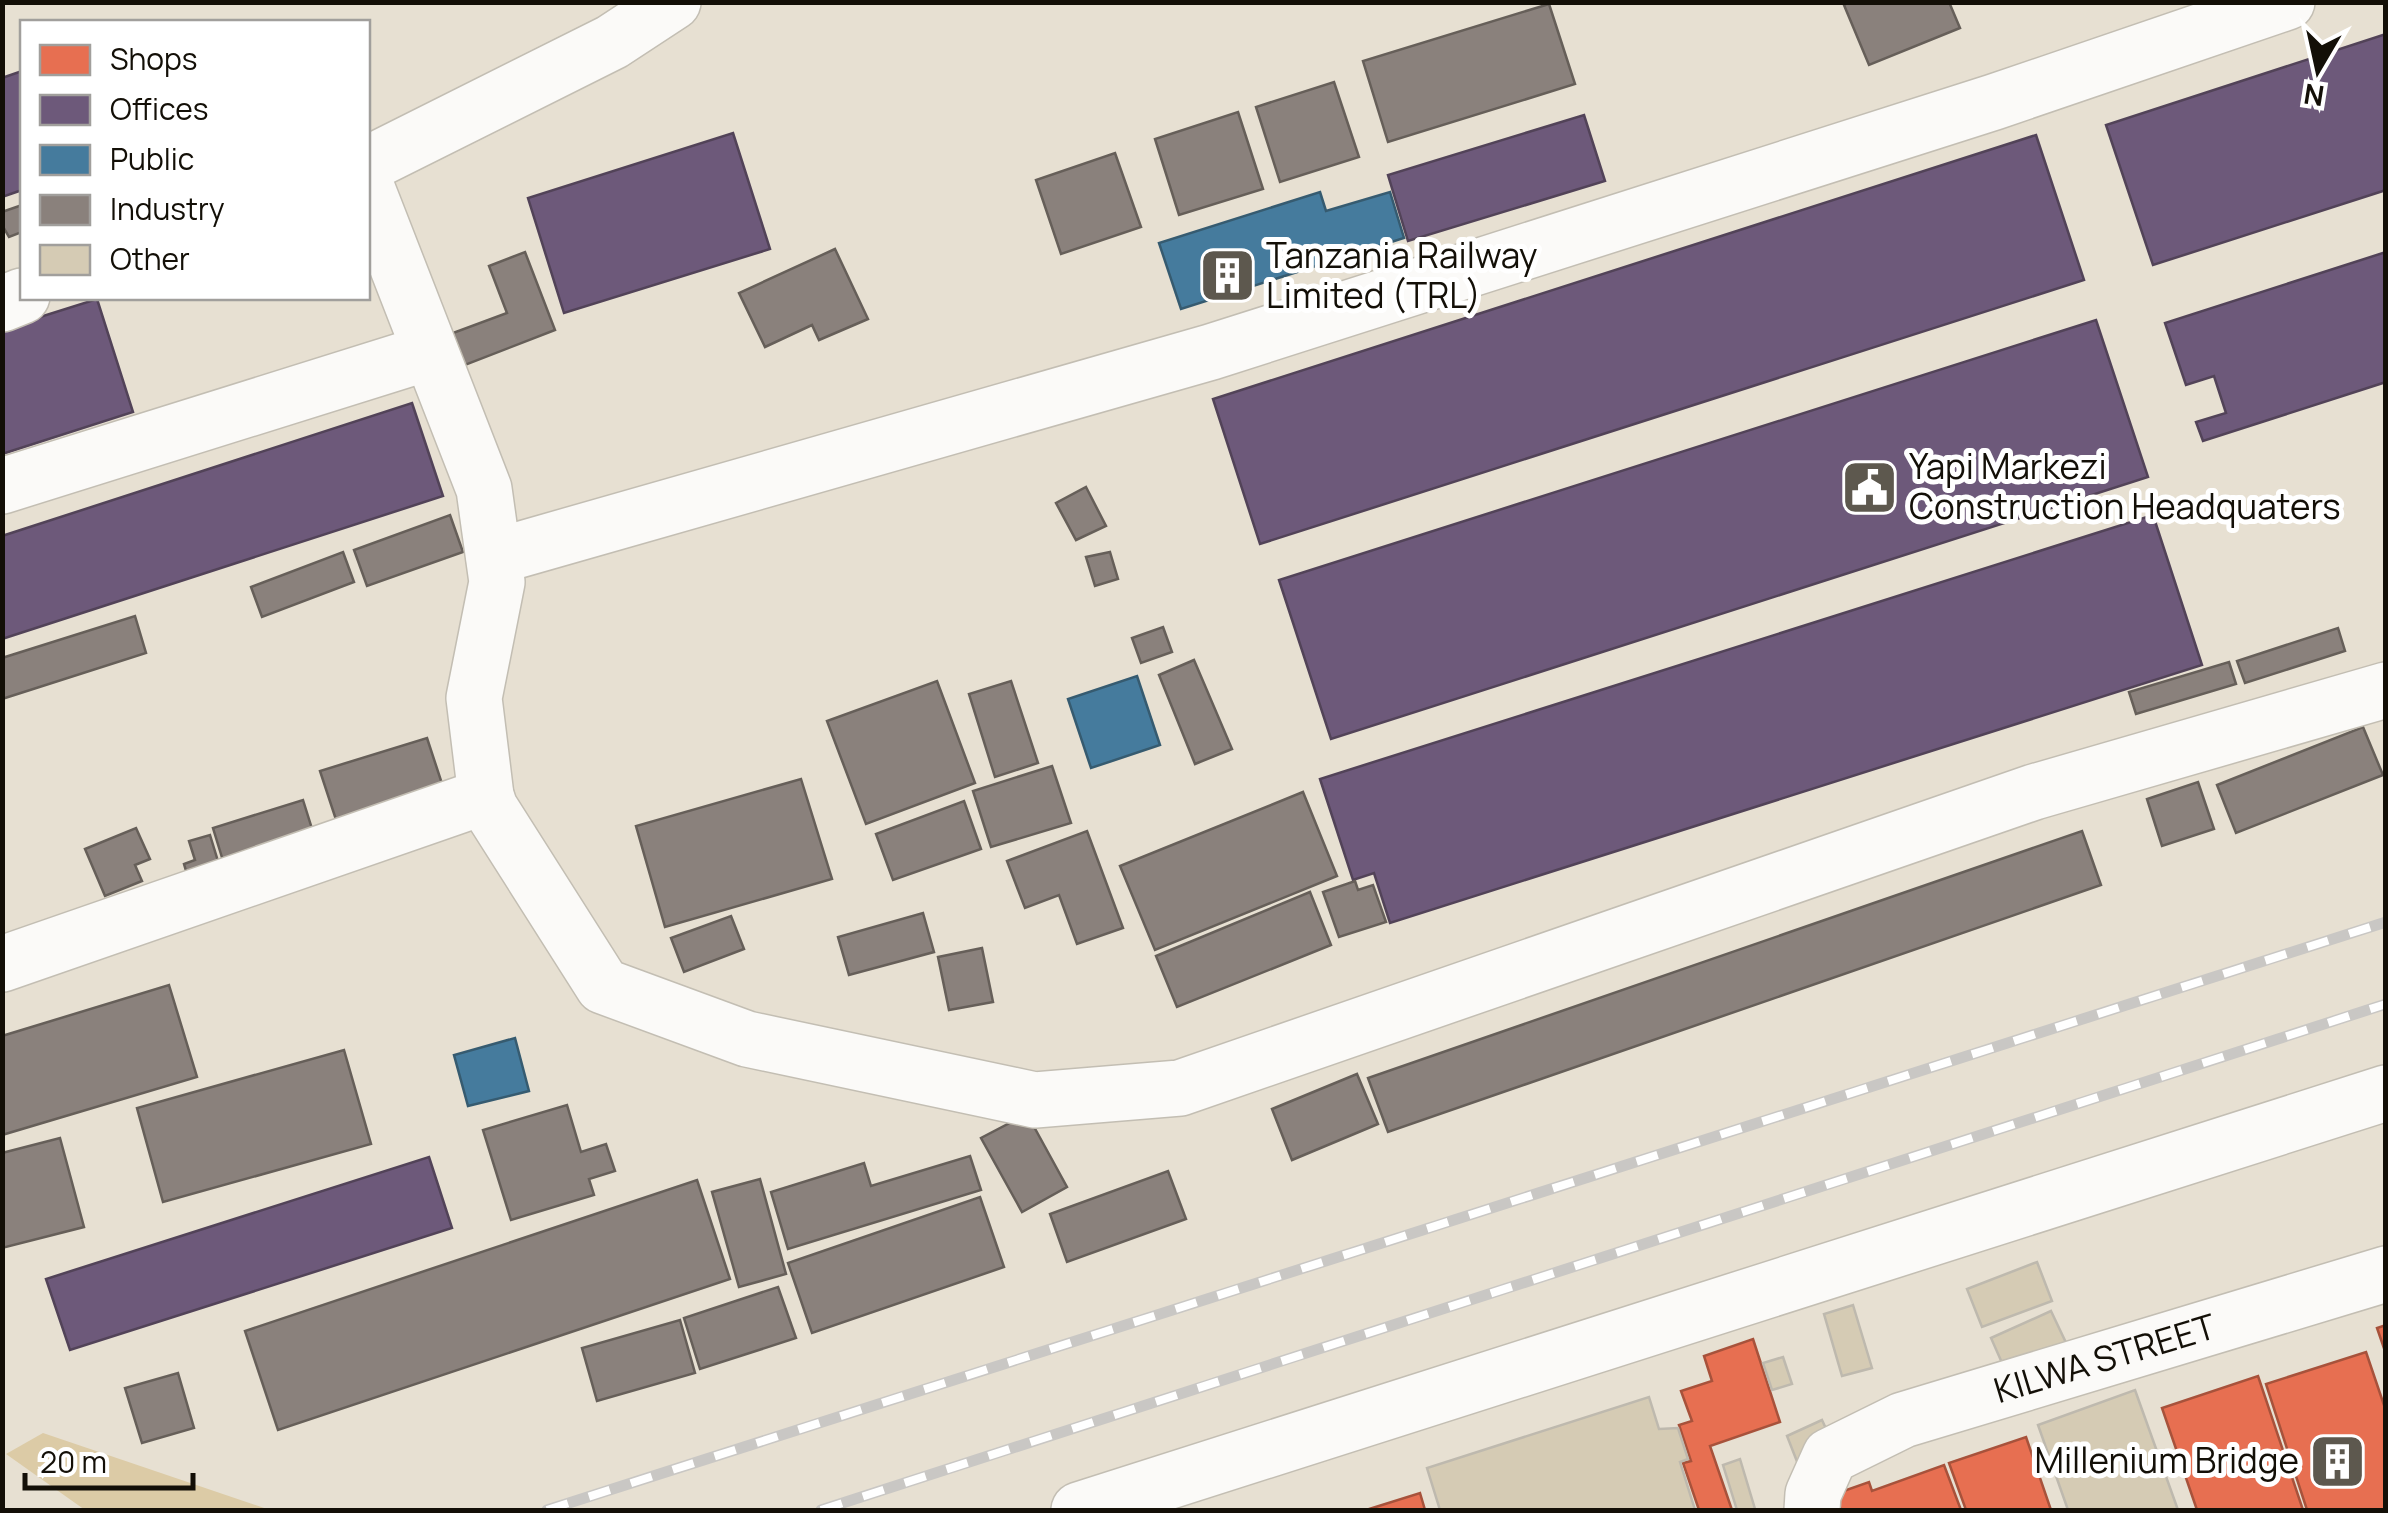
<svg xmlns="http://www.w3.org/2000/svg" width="2388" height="1513" font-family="Manrope,sans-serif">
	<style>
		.green { fill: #dccba6 }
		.shops { fill: #e76f51; stroke: #a7523b; stroke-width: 2.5 }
		.offices { fill: #6d597a; stroke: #524358; stroke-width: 2.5 }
		.public { fill: #457b9d; stroke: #365b70; stroke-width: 2.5 }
		.industry { fill: #8a817c; stroke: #665f59; stroke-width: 2.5 }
		.building { fill: #d5cbb4; stroke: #beb9ae; stroke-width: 2.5 }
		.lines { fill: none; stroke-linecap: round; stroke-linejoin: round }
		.minor-casing { stroke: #c3beb3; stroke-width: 58 }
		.minor { stroke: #fbfaf8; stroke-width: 55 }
		.rail-casing { stroke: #c9c7c4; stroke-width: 11 }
		.rail { stroke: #fff; stroke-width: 8; stroke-dasharray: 22; stroke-linecap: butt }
		.labels { text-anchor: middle; stroke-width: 10; stroke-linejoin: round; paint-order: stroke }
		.poi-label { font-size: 35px; fill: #130f07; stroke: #fff; text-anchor: start }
		.street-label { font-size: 35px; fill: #130f07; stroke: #fff }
	</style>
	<rect width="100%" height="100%" fill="#e7e0d2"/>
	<!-- green -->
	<path class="green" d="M43,1433L270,1510H85L6,1454Z"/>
	<!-- shops -->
	<g class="shops">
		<path d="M2386,1325V1354L2377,1328Z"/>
		<path d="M1753,1339L1780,1422L1710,1446L1732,1510H1699L1683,1463L1691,1461L1679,1425L1692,1421L1681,1391L1712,1381L1704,1356Z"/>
		<path d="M2366,1352L2386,1411V1510H2307L2266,1384Z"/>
		<path d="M2258,1376L2303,1510H2197L2162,1408Z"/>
		<path d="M2026,1437L2051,1510H1966L1949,1463Z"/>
		<path d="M1944,1465L1961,1510H1841L1835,1494L1869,1482L1872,1491Z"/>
		<path d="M1420,1493L1425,1510H1366Z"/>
	</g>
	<!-- offices -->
	<g class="offices">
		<path d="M2386,34V190L2153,265L2106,125Z"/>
		<path d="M22,71V190L2,197V78Z"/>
		<path d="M1584,115L1605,181L1408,241L1388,175Z"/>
		<path d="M733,133L770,249L564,313L528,198Z"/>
		<path d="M2036,135L2084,280L1260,544L1213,399Z"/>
		<path d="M2386,252V382L2203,441L2196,422L2226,413L2214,376L2186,385L2165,323Z"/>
		<path d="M97,299L133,412L2,454V329Z"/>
		<path d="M2096,320L2148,477L1331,739L1279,580Z"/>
		<path d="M412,403L443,496L2,639V536Z"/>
		<path d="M2153,515L2202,665L1390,923L1374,873L1353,880L1320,779Z"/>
		<path d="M429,1157L452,1228L70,1350L46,1279Z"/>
	</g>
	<!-- public -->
	<g class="public">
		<path d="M1320,192L1326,211L1390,192L1404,238L1181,309L1159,243Z"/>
		<path d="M1137,676L1160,745L1091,768L1068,699Z"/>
		<path d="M515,1038L529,1091L468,1106L454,1055Z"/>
	</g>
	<!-- industry -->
	<g class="industry">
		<path d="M1850,2H1949L1960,28L1869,65L1844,5Z"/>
		<path d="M1549,4L1575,84L1388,142L1363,61Z"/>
		<path d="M1334,82L1359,157L1280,182L1256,107Z"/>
		<path d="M1238,112L1263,189L1179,215L1155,139Z"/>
		<path d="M1115,153L1141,227L1061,254L1036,180Z"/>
		<path d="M22,205V232L9,237L2,225V212Z"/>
		<path d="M835,249L868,319L819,340L812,325L765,347L739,293Z"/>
		<path d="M525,252L555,330L465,365L453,333L507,313L489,266Z"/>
		<path d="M1086,487L1106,526L1076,540L1056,503Z"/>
		<path d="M450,515L463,552L367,586L354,550Z"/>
		<path d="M343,552L354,582L262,617L251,587Z"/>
		<path d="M1110,552L1118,579L1095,586L1086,557Z"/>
		<path d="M135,616L146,653L2,699V658Z"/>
		<path d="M1163,627L1172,652L1141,663L1132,638Z"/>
		<path d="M2338,628L2345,651L2245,683L2237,661Z"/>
		<path d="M1194,660L1232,749L1195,764L1159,675Z"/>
		<path d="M2229,662L2236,684L2136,714L2129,692Z"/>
		<path d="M937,681L975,783L866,824L827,721Z"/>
		<path d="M1011,681L1038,763L995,777L969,694Z"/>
		<path d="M2363,727L2383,775L2236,833L2217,785Z"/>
		<path d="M427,738L449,805L342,838L320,771Z"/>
		<path d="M1052,766L1071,823L991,847L973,791Z"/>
		<path d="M801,779L832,879L665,927L636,826Z"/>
		<path d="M2198,782L2214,829L2162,846L2147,799Z"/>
		<path d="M1303,792L1337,876L1155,950L1120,866Z"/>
		<path d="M303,800L318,848L228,877L213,828Z"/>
		<path d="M964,801L981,849L893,880L876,834Z"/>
		<path d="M136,828L150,859L135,865L142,881L105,896L85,849Z"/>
		<path d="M1087,831L1123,928L1077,944L1059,895L1025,908L1007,861Z"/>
		<path d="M2082,831L2101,885L1388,1132L1368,1078Z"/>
		<path d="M210,835L224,881L192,891L184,864L195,860L189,841Z"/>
		<path d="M1355,881L1358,890L1373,885L1386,922L1339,937L1323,892Z"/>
		<path d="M1310,892L1331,945L1177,1007L1156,956Z"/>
		<path d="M923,913L934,952L849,975L838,937Z"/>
		<path d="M731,916L744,949L684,972L671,938Z"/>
		<path d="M982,948L993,1002L949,1010L938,957Z"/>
		<path d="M169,985L197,1077L2,1135V1036Z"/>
		<path d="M344,1050L371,1144L163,1202L137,1108Z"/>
		<path d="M1357,1074L1378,1124L1292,1160L1272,1109Z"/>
		<path d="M567,1105L581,1152L606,1144L615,1171L589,1179L594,1195L511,1220L483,1130Z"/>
		<path d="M1027,1114L1067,1187L1022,1212L981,1138Z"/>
		<path d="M60,1138L84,1227L2,1248V1153Z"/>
		<path d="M970,1156L981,1190L788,1249L771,1192L864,1163L871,1186Z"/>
		<path d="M1168,1171L1186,1219L1067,1262L1050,1214Z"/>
		<path d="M760,1179L786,1274L739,1287L712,1192Z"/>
		<path d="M697,1180L730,1279L278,1430L245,1331Z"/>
		<path d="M980,1197L1004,1267L812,1333L788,1263Z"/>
		<path d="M778,1287L796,1338L700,1369L684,1318Z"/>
		<path d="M680,1320L695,1373L597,1401L582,1348Z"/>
		<path d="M178,1373L194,1428L142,1443L125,1388Z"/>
	</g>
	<!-- building -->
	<g class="building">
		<path d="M2037,1262L2052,1301L1982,1327L1967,1289Z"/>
		<path d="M1853,1305L1872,1368L1842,1376L1824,1314Z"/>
		<path d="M2051,1311L2068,1347L2007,1374L1991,1338Z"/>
		<path d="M1783,1357L1792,1384L1772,1390L1763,1363Z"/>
		<path d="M2135,1390L2178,1510H2068L2038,1425Z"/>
		<path d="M1649,1397L1659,1429L1678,1428L1688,1459L1680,1462L1695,1510H1440L1427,1468Z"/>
		<path d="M1822,1420L1835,1448L1798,1464L1787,1436Z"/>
		<path d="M1740,1459L1755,1509L1748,1510H1737L1723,1465Z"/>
	</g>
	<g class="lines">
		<defs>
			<g id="minor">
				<path d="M368,164L612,42L673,2"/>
				<path d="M368,191L484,489L497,582L474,698L486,796L490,808L603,986L747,1039L1035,1100L1180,1088L2034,792L2386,690"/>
				<path d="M2,304L22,296"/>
				<path d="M2,486L430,352"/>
				<path d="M494,557L1211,352L1994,102L2287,2"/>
				<path d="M2,964L486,796"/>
				<path d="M1079,1510L2386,1093"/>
				<path id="s1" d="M1812,1510L1813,1494L1830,1456L1903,1420L2386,1274"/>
			</g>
		</defs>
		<!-- minor casing -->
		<use href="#minor" class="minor-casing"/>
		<!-- minor -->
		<use href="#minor" class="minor"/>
		<defs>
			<g id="rail">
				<path d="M547,1510L2386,922"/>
				<path d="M821,1510L2386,1004"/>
			</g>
		</defs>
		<!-- rail casing -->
		<use href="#rail" class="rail-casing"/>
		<!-- rail -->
		<use href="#rail" class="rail"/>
	</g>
	<!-- icons -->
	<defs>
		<symbol id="building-square" viewBox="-11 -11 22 22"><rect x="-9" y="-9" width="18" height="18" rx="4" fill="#5d584e" stroke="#fff"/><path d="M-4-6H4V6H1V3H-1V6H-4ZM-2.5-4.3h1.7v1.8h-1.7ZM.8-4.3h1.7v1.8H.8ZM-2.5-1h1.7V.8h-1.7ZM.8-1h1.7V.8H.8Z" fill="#fff"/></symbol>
		<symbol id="civic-square" viewBox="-11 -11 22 22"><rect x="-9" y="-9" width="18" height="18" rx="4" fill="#5d584e" stroke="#fff"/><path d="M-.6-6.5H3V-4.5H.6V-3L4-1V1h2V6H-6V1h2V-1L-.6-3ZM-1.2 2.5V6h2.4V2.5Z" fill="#fff"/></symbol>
	</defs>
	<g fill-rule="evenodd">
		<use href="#building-square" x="1196" y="244" width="63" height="63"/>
		<use href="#civic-square" x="1838" y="456" width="63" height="63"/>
		<use href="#building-square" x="2306" y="1430" width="63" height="63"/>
	</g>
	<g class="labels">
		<!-- poi labels -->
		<g class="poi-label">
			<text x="1266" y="268">Tanzania Railway<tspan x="1266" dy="40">Limited (TRL)</tspan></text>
			<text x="1909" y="479">Yapi Markezi<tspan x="1909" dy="40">Construction Headquaters</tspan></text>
			<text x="2299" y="1473" text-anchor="end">Millenium Bridge</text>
		</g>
		<!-- street labels -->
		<g class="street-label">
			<text dy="12" stroke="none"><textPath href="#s1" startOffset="350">KILWA STREET</textPath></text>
		</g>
	</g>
	<!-- border -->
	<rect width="2388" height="1513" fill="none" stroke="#130f07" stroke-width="10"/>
	<!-- legend -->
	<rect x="20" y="20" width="350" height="280" fill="#ffffff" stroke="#a19f9c" stroke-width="2.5"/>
	<rect x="40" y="45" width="50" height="30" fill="#e76f51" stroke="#a19f9c" stroke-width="2.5"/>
	<text x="110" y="70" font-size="30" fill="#130f07">Shops</text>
	<rect x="40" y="95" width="50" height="30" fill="#6d597a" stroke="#a19f9c" stroke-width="2.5"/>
	<text x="110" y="120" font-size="30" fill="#130f07">Offices</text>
	<rect x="40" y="145" width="50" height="30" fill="#457b9d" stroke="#a19f9c" stroke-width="2.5"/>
	<text x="110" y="170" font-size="30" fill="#130f07">Public</text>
	<rect x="40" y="195" width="50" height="30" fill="#8a817c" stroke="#a19f9c" stroke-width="2.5"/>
	<text x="110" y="220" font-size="30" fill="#130f07">Industry</text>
	<rect x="40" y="245" width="50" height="30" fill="#d5cbb4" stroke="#a19f9c" stroke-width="2.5"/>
	<text x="110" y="270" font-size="30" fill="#130f07">Other</text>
	<!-- north arrow -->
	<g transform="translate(2318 70) rotate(189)" stroke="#ffffff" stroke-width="8" paint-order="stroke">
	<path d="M0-8L18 38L0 25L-18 38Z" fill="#130f07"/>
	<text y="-15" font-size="28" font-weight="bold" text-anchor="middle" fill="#130f07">N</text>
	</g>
	<!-- scale -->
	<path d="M25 1473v15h168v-15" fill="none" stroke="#130f07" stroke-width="5"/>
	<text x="40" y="1473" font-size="30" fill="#130f07" stroke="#ffffff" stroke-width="8" paint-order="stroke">20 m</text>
</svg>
